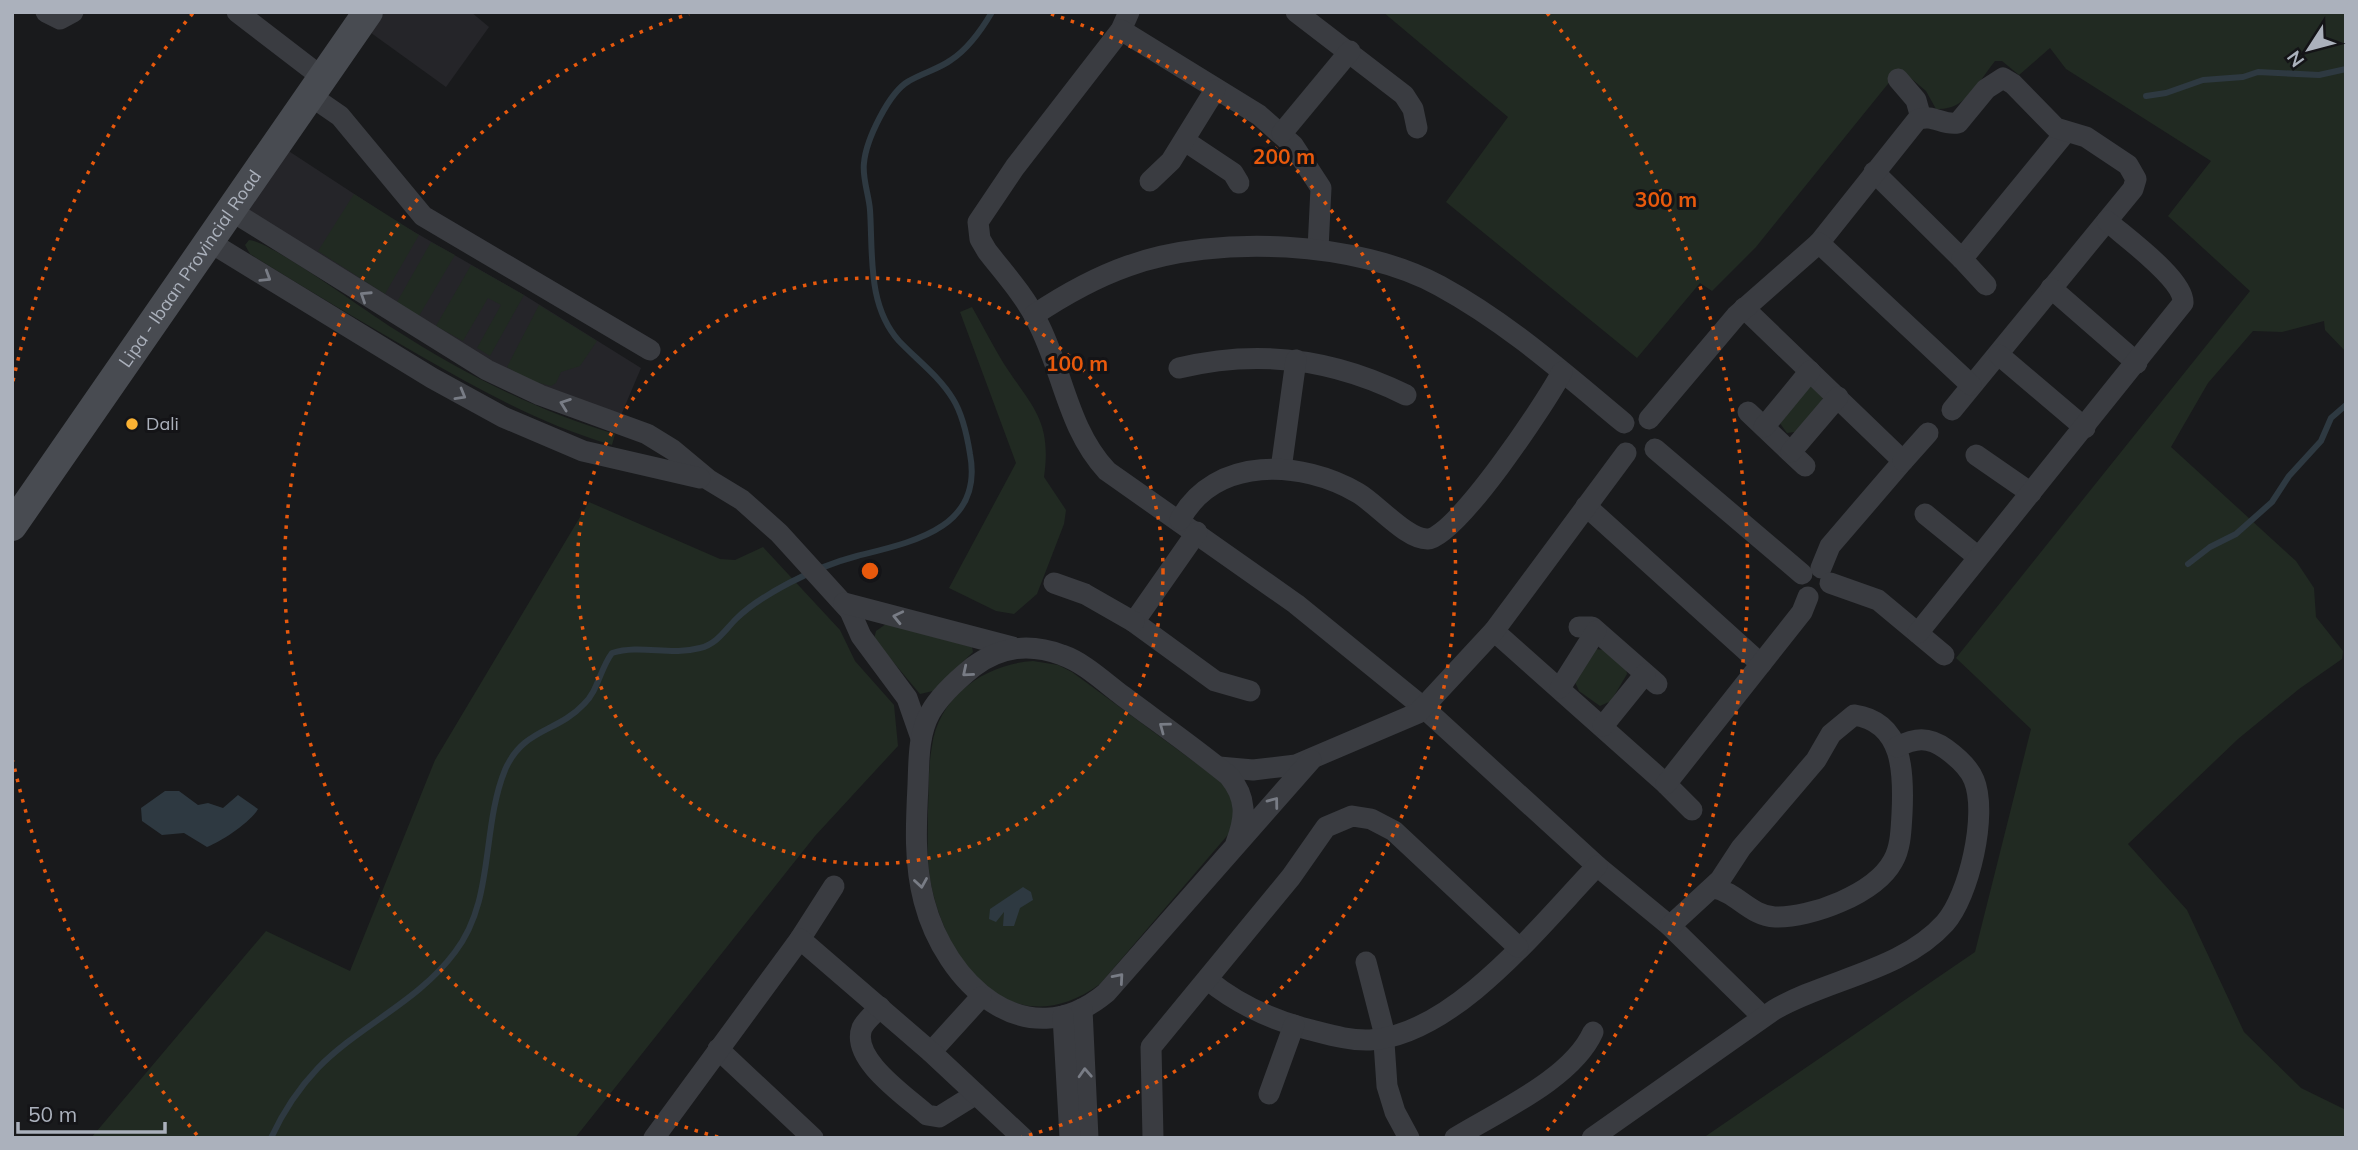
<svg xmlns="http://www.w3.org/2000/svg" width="2358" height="1150" font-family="Mulish,sans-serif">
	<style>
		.built { fill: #252529 }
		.green { fill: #212a22 }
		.water { fill: #2e3941 }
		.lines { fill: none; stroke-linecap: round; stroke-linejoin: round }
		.stream { stroke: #2e3941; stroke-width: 6 }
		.minor { stroke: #3a3c41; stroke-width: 21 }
		.secondary { stroke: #484b51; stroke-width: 30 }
		.oneway { stroke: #787c85 }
		.ring { fill: none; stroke: #e8590c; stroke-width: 3.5; stroke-dasharray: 3.5 7 }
		.poi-dot { fill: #fab233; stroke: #141417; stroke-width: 2.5 }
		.labels { text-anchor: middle; stroke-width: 6; stroke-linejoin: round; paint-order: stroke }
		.street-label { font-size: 18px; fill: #abb1bc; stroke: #141417 }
		.poi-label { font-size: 18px; fill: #abb1bc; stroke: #141417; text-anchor: start }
		.centre { fill: #e8590c; stroke: #141417; stroke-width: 3.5 }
		.ring-label { font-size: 21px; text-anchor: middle; font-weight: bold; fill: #e8590c; stroke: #141417; stroke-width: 6; stroke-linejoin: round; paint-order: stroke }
	</style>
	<rect width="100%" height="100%" fill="#191a1c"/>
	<!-- built -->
	<g class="built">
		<path d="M378,12H471L489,27L446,87L367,30Z"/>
		<path d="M281,146L397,222L524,295L641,368L619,420L541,392L234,209Z"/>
	</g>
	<!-- green -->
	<g class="green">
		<path d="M1383,12H2346V352L2325,330L2324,321L2282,332L2253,331L2208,383L2171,447L2296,561L2314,588L2316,617L2343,651L2342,659L2299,689L2238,739L2128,844L2187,910L2244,1032L2301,1088L2346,1110V1138H1703L1975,952L2031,729L1956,658L2250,291L2168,216L2211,161L2066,69L2050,48L2019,75L2002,61H1995C1978,82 1966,111 1936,109L1926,91L1900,69L1756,247L1712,291L1700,283L1637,358L1446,202L1508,117Z"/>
		<path d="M354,194L419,235L385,294L318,251Z"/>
		<path d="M249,240C272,242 368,313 394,329C462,373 537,411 615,434L612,445C540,424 484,392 419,355C362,322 306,289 250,254L245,245Z"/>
		<path d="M431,242L455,255L419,316L397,302Z"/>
		<path d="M471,265L524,295L490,356L477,348L501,305L488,298L463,341L436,326Z"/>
		<path d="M539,305L597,341L580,366L561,372L556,383L551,386L528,380L507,367Z"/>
		<path d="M972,307C983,326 993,346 1004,364C1033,408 1052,421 1044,477L1066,510L1064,524L1037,594L1014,614L996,611L949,588L1016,463L960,312Z"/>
		<path d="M1811,385L1823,397L1822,402L1795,432L1787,433L1779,422Z"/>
		<path d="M589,502L720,559L735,560L763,547L840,630L855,661L894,705L898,746L815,836L575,1138H91L266,931L350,971L435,760Z"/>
		<path d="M886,624L972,647L973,652L933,691L920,694L874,639L876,631Z"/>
		<path d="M1596,649L1603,650L1626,669L1627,674L1611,701L1600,706L1579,691L1575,682Z"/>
		<path d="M1033,661L1058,665L1072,672L1215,777C1235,793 1235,806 1232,830L1100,984C1016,1045 951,972 932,889C926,863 928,836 928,810C929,788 928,767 932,746C939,695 986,664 1033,661Z"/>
	</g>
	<!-- water -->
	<g class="water">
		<path d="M165,791H179L198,805L208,803L223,808L238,795L258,809C251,822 221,842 207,847L184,833L162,835L142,821L141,808Z"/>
		<path d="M1023,887L1031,892L1033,900L1020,908L1014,926H1003L1004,912L996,922L989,919L990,909Z"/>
	</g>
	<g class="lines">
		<!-- stream -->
		<g class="stream">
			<path d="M2146,96L2166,93L2203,80L2243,77L2258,72L2319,75L2346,69"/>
			<path d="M2188,564L2210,547L2236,534L2272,502L2289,476L2321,441L2331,418L2346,405"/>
			<path d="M271,1138C283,1112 298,1089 318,1068C360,1025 418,1002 455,952C495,900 481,829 505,770C523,728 557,733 584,704C598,691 600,669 612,653C641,644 670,656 700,648C717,644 725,630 736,619C750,605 772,592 789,583C810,572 834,562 857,556C913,542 984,528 970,454C967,435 963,415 953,399C939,376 917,360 899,341C867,305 873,254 870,210C869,195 862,178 864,163C866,140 889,92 909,81C922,73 939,69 951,60C968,49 982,29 992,12"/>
		</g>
		<!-- minor -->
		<g class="minor">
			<path d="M46,12L60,19L73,12"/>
			<path d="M237,12L323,78"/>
			<path d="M1129,12L1121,30L1015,167L978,222L980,239L987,251C1004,273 1025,296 1037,321C1063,370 1067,428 1107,471L1296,604L1424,708L1597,866L1670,926L1763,1017"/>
			<path d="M1296,12L1404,95L1413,109L1417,128"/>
			<path d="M1121,30L1259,115L1293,145L1321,188L1318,249"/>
			<path d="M1898,79L1916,100L1921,118"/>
			<path d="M311,96L340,116L423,216L650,350"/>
			<path d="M1282,133L1350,51"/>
			<path d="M1185,141L1233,173L1239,183"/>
			<path d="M1874,172L1962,259L2065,133"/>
			<path d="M1150,181L1171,161L1215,90"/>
			<path d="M230,210L487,370L540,395L647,434L673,450L709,480L742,500L779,533L850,611L861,636L907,698L921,738"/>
			<path d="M208,241L432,378L503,417L583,451L700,478"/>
			<path d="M1819,243L1917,120C1933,113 1942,126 1958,123L1986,89L2003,78L2013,84L2056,128L2086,137L2128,165L2136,179L2133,189L1952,410"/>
			<path d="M1962,259L1986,285"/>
			<path d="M2051,288L2137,363"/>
			<path d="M1744,308L1903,461L1830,546L1821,568"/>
			<path d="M1034,315C1064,295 1094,278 1128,266C1217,234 1358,241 1440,286C1508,323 1565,374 1624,423"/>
			<path d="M1999,355L2085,428"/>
			<path d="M1179,368C1257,349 1334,359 1406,395"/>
			<path d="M1748,412L1805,466"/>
			<path d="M1649,419L1736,316L1819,243L1971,385"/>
			<path d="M1764,427L1810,371"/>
			<path d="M1655,449L1802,574"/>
			<path d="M1791,452L1838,397"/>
			<path d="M1976,455L2031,493"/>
			<path d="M1903,461L1928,433"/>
			<path d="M1281,469L1296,360"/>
			<path d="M1586,506L1761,664"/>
			<path d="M1925,514L1978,557"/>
			<path d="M1180,520C1215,455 1302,460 1358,493C1377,504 1407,540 1428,539C1456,538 1548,400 1562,372"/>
			<path d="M1197,532L1134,622L1215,681L1250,691"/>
			<path d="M1054,583L1085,594L1134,622"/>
			<path d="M1830,583L1878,600L1944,655"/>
			<path d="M844,603L1012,647"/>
			<path d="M1579,627H1592L1657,684"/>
			<path d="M1494,631L1666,784L1692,810"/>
			<path d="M1918,633L2183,303C2185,280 2125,237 2107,221"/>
			<path d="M1560,688L1596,631"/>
			<path d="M1603,726L1645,674"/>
			<path d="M1219,767L1253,770L1296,765L1418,713L1494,631L1626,453"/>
			<path d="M1666,784L1802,612L1808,597"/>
			<path d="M1236,843C1246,817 1247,798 1229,776C1195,748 1159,723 1123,696C1104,682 1085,663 1062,655C1030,643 1001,646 973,667C957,680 940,695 930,713C918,735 919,761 918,785C916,824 914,863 924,901C945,982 1025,1060 1106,993L1311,760"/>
			<path d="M1670,926L1720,880L1741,848L1816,760L1831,734L1854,715C1904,722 1904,774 1902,814C1901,829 1901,847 1893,861C1875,894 1811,918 1775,917C1750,916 1737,892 1713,888"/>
			<path d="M800,939L834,886"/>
			<path d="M1366,962L1383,1028L1387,1086L1395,1112L1409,1138"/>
			<path d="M1208,980C1237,1004 1270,1019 1307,1029C1327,1034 1349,1041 1370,1040C1455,1035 1541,924 1597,866"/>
			<path d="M880,1007C875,1013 865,1021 862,1028C850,1059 906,1096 927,1115L939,1117L976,1094"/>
			<path d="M1082,1009L1088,1138"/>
			<path d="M1063,1016L1070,1138"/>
			<path d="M718,1049L813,1138"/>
			<path d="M931,1052L981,997"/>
			<path d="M1269,1094L1294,1025"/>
			<path d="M654,1138L800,939L931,1052L1023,1138"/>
			<path d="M1153,1138L1151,1047L1291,877L1326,827L1352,816L1371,819L1394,831L1518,947"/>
			<path d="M1455,1138C1497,1112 1572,1079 1593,1032"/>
			<path d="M1592,1138L1774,1010C1827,979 1902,971 1945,923C1969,896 1988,814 1974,780C1969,767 1957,757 1946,749C1928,736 1915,738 1897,747"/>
		</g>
		<!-- secondary -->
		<path class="secondary" id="s1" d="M12,526L368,12"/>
	</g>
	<!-- one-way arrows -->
	<defs><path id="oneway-chevron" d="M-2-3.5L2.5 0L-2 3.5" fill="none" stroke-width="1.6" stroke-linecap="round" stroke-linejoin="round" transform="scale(1.75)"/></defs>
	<g class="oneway">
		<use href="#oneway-chevron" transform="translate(266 277) rotate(32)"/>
		<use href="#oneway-chevron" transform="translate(365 296) rotate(-147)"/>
		<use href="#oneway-chevron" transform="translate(461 395) rotate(30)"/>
		<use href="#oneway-chevron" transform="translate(565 404) rotate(-160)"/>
		<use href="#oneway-chevron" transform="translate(898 617) rotate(-167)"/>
		<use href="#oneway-chevron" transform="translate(967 672) rotate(140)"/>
		<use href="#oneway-chevron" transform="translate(1164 727) rotate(-143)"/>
		<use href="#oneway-chevron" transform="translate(1274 802) rotate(-53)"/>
		<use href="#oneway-chevron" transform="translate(921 883) rotate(81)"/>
		<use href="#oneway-chevron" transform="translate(1119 978) rotate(-49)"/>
		<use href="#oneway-chevron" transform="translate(1085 1073) rotate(-93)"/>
	</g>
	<!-- distance rings -->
	<g class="ring">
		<circle cx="870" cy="571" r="293"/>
		<path d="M718 1137A586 586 0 0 1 689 14M1051 14A586 586 0 0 1 1022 1137"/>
		<path d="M197 1135A878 878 0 0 1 13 761M13 381A878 878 0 0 1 193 13M1547 13A878 878 0 0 1 1543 1135"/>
	</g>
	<!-- markers -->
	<circle class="poi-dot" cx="132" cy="424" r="7"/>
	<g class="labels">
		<!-- street labels -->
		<g class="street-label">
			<text dy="6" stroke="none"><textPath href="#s1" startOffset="313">Lipa - Ibaan Provincial Road</textPath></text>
		</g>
		<!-- poi labels -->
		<g class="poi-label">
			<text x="146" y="430">Dali</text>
		</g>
	</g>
	<circle cx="870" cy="571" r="10" class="centre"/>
	<g class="ring-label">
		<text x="1284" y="164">200 m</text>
		<text x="1666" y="207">300 m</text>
		<text x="1077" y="371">100 m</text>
	</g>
	<!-- border -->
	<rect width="2358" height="1150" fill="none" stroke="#abb1bc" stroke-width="28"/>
	<!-- north arrow -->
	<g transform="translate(2309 49) rotate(234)" stroke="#141417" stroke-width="5" paint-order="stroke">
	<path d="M0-5L12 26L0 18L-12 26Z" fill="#abb1bc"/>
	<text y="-10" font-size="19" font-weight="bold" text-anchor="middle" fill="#abb1bc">N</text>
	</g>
	<!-- scale -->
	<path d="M18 1122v10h147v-10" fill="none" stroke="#abb1bc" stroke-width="3.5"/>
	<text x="28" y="1122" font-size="21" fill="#abb1bc" stroke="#141417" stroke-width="5" paint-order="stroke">50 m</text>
</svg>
